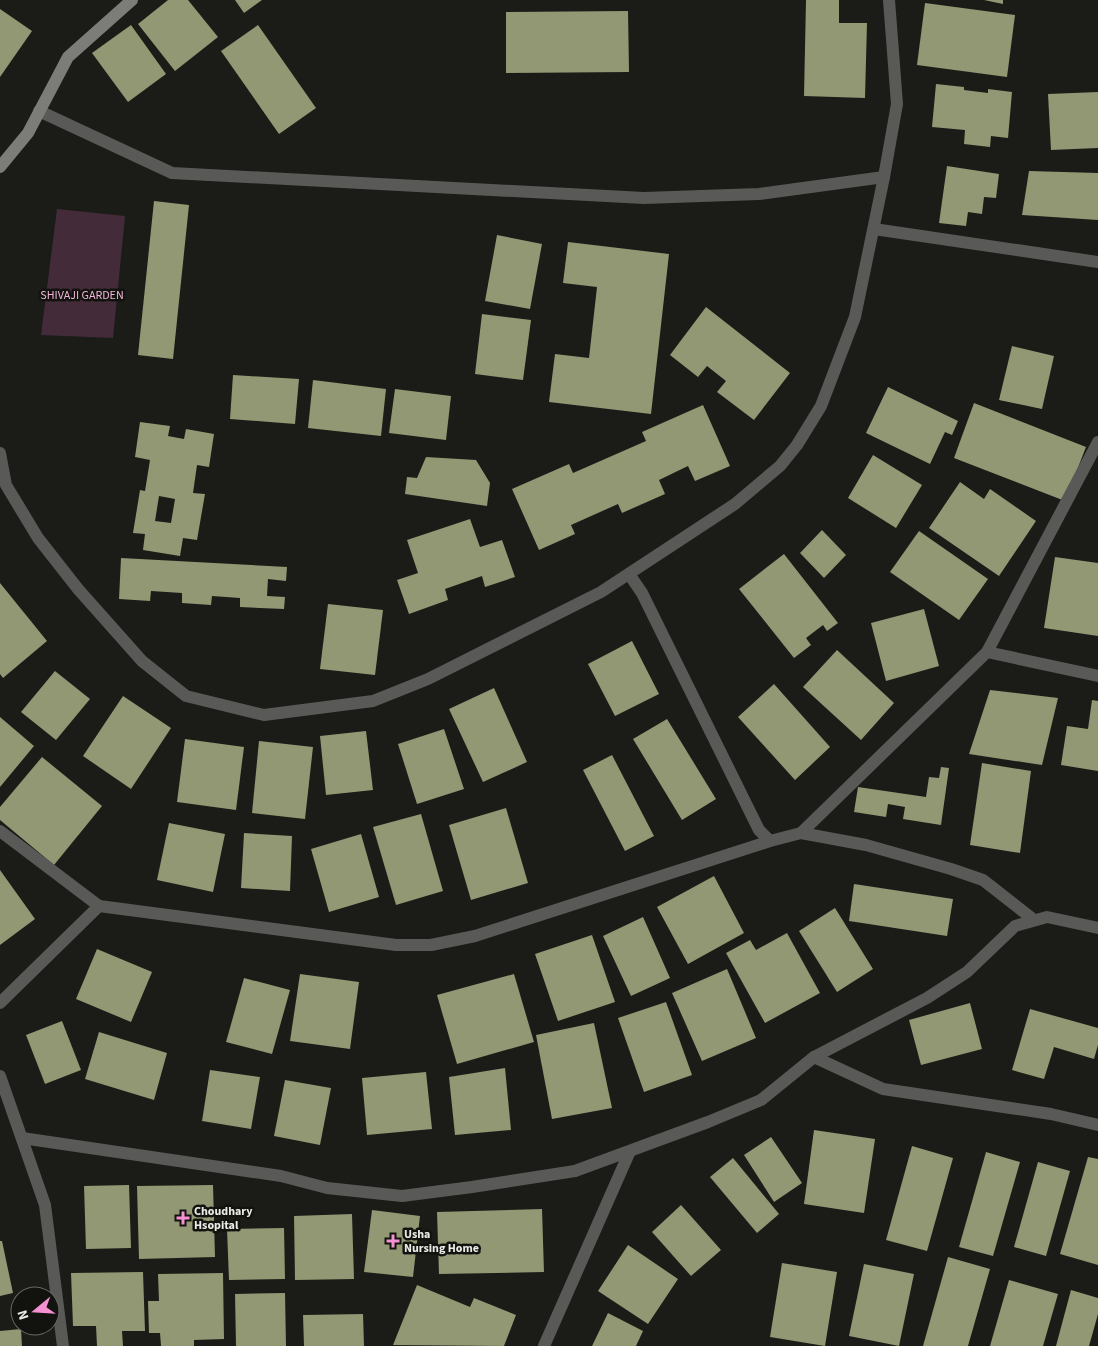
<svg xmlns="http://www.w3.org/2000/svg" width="1098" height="1346" font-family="'Source Sans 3',sans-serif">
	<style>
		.green { fill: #432b3a }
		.building { fill: #919873; fill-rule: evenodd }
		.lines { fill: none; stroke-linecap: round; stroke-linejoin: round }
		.minor { stroke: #595a57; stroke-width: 12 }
		.secondary { stroke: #7c7d79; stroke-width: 12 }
		.poi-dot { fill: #f491d3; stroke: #12130e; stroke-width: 2 }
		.labels { text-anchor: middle; stroke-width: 5; stroke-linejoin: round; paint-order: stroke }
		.park-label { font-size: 12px; fill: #eeb4d9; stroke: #12130e }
		.poi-label { font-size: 12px; font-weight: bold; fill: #eaeae7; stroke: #12130e; text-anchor: start }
	</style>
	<rect width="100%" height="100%" fill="#1b1c17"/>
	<!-- green -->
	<path class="green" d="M57,209L125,216L113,338L41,335Z"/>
	<!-- building -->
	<g class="building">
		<path d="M168,0H188L218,37L175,71L138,24Z"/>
		<path d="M235,0H262L244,13Z"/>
		<path d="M806,0H839V23H867L865,98L804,96Z"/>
		<path d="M984,0H1003V4Z"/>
		<path d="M925,3L1015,15L1007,77L917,65Z"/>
		<path d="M0,9L32,31L0,77Z"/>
		<path d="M628,11L629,72L506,73V12Z"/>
		<path d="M131,25L166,74L128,102L92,53Z"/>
		<path d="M258,25L316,108L279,134L221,51Z"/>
		<path d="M936,84L964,87V90L988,93V89L1012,92L1008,138L991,136L990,147L964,144L965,130L932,127Z"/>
		<path d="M1098,92V148L1051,150L1048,94Z"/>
		<path d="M947,166L999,174L996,198L984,197L982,214L968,212L966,226L939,223Z"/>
		<path d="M1029,171L1098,173V220L1022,215Z"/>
		<path d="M154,201L189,205L173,359L138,355Z"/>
		<path d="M497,235L542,244L530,309L485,301Z"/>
		<path d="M568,242L669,254L651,414L549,402L555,354L589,358L597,287L563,283Z"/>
		<path d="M706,307L790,373L754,420L717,392L726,381L707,366L698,377L670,355Z"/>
		<path d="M482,314L531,320L523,380L475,374Z"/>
		<path d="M1012,346L1054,356L1042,409L999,400Z"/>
		<path d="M233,375L299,379L295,424L230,419Z"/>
		<path d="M313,380L386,389L381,436L308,428Z"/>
		<path d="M888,387L958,421L952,435L945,432L930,464L866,433Z"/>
		<path d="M395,389L451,396L446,440L389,433Z"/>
		<path d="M974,403L1086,447L1065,501L954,458Z"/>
		<path d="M703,405L730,466L695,481L688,466L659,480L665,494L622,513L618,504L571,525L575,534L539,550L512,489L569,464L573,473L646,441L642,432Z"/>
		<path d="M140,422L170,426L168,436L184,439L186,429L214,434L209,467L197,465L193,493L205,494L197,540L183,538L180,556L143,550L145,534L133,533L140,490L145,491L150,460L135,457ZM159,496L175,499L171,523L155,521Z"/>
		<path d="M873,455L922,485L896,528L848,498Z"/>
		<path d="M426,457L476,460L490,483L487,506L405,494L407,477L417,478Z"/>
		<path d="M960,482L984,499L990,489L1036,521L999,576L929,528Z"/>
		<path d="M470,519L480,547L502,540L515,577L485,587L482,576L445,589L448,600L409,614L397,580L418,573L407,540Z"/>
		<path d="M822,530L846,555L824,578L800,553Z"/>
		<path d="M919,531L988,579L959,620L890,572Z"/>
		<path d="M784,554L838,623L827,631L823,625L806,638L811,645L794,658L739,589Z"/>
		<path d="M1055,557L1098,563V636L1044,628Z"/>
		<path d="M121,558L287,567L286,581L268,579L267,596L285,597L284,609L240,607V598L212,596L211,605L182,603V593L151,591L150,601L119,599Z"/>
		<path d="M0,583L47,641L3,678L0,674Z"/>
		<path d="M328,604L383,610L375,675L320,669Z"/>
		<path d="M924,609L939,666L886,681L871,623Z"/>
		<path d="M632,641L659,694L615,716L588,664Z"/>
		<path d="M837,650L894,703L861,740L803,687Z"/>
		<path d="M55,671L90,699L56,740L21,712Z"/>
		<path d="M774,684L830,747L795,780L738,717Z"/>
		<path d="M494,688L527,762L483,782L449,709Z"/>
		<path d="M990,690L1058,698L1042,765L969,754Z"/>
		<path d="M123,696L171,728L131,789L83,756Z"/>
		<path d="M1092,700L1098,701V771L1061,765L1067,726L1088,729Z"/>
		<path d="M0,717L34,746L0,787Z"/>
		<path d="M667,719L716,799L682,820L633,739Z"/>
		<path d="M444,729L464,789L417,804L398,744Z"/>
		<path d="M366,731L373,790L326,795L320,736Z"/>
		<path d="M185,739L244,747L236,810L177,802Z"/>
		<path d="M259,741L313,747L305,819L252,813Z"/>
		<path d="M612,755L654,836L625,851L583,770Z"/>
		<path d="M42,757L102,806L54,865L0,820V807Z"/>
		<path d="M982,763L1031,771L1020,853L970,845Z"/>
		<path d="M941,767L949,768L941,825L903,819L905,807L888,804L886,817L854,812L858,787L926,797L929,777L939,778Z"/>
		<path d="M506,808L528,883L471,900L449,825Z"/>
		<path d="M421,814L443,891L396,905L373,827Z"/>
		<path d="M169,823L225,834L213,892L157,880Z"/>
		<path d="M244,833L292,836L290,891L241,888Z"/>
		<path d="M361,834L379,897L329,912L311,849Z"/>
		<path d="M0,870L35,919L0,945Z"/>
		<path d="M714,876L744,933L688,964L657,907Z"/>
		<path d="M854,884L953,899L947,936L849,921Z"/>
		<path d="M835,908L873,969L837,992L799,931Z"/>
		<path d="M643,917L670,978L631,996L603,936Z"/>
		<path d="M787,933L820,993L765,1023L726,953L750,940L756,950Z"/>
		<path d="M592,935L615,1002L558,1021L535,954Z"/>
		<path d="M97,949L152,972L131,1022L76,999Z"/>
		<path d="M727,969L756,1038L702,1061L672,993Z"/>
		<path d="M300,974L359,982L350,1049L290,1041Z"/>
		<path d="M514,974L534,1042L457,1064L437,995Z"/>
		<path d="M244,978L290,990L272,1054L226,1042Z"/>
		<path d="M666,1002L692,1075L644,1092L618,1018Z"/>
		<path d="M970,1003L982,1049L921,1065L909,1020Z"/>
		<path d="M1030,1009L1098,1028V1045L1094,1059L1054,1047L1044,1079L1012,1070Z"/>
		<path d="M62,1021L81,1070L45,1084L26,1035Z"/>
		<path d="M594,1023L612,1108L552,1119L536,1035Z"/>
		<path d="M99,1032L167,1053L154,1100L85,1079Z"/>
		<path d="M505,1068L511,1130L455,1135L449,1077Z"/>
		<path d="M210,1070L260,1077L251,1129L202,1121Z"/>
		<path d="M426,1072L432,1129L367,1135L362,1078Z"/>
		<path d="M285,1080L331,1088L320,1145L274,1136Z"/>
		<path d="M814,1130L875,1139L864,1213L804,1204Z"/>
		<path d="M771,1137L802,1183L774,1202L744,1155Z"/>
		<path d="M912,1146L953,1158L927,1251L886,1240Z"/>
		<path d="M986,1152L1020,1162L993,1256L959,1247Z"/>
		<path d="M1088,1157L1098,1159V1265L1060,1254Z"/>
		<path d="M733,1158L779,1214L757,1233L710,1177Z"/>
		<path d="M1038,1162L1070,1171L1046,1256L1014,1247Z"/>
		<path d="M129,1185L131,1248L86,1249L84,1186Z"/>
		<path d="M213,1185L215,1257L139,1259L137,1186Z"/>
		<path d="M681,1205L721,1250L691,1276L652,1232Z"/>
		<path d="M542,1209L544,1272L439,1274L437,1212Z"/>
		<path d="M372,1210L420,1216L413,1277L364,1272Z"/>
		<path d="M352,1214L354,1279L295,1280L294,1216Z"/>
		<path d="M284,1228L285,1279L229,1280L227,1229Z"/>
		<path d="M0,1241H2L13,1293L0,1296Z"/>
		<path d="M628,1245L678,1279L648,1324L598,1291Z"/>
		<path d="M948,1257L990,1269L968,1346H923Z"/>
		<path d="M782,1263L837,1272L825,1346L770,1337Z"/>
		<path d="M864,1264L914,1274L899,1346L849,1336Z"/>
		<path d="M143,1272L145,1331H122L123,1346H97L96,1326H73L71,1273Z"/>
		<path d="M223,1273L224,1339L194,1340V1346H161L160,1333H149L148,1301H159L158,1274Z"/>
		<path d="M1009,1280L1058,1294L1043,1346H990Z"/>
		<path d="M417,1285L470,1307L474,1298L516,1315L504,1346L393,1345Z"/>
		<path d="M1071,1290L1098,1298V1314L1089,1346H1056Z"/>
		<path d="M285,1293L286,1346H236L235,1294Z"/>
		<path d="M608,1313L643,1331L636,1346H592Z"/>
		<path d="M363,1314L364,1346H304L303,1315Z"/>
		<path d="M21,1329L22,1346H0V1331Z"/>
	</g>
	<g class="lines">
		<!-- minor -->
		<g class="minor">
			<path d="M39,111L172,173L644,198L759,194L884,177"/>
			<path d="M874,229L1098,262"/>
			<path d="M0,453L6,485L38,538L78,589L142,661L186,696L264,715L373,701L428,679L601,592L735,504L780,466L797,445L821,406L855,317L884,177L897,104L889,0"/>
			<path d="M629,574L642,593L759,830L770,841L801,833L866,845L951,869L983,880L1034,920"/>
			<path d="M987,652L1098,676"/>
			<path d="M0,831L99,906"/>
			<path d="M801,833L987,652L1098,442"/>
			<path d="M0,1003L99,906L396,945H431L475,936L770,841"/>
			<path d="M814,1057L883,1089L1051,1114L1098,1125"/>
			<path d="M0,1076L45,1205L63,1346"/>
			<path d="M22,1138L281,1176L327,1188L402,1196L472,1187L575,1171L708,1122L761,1100L814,1057L927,998L967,972L1015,926L1047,917L1098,928"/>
			<path d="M544,1346L630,1151"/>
		</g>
		<!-- secondary -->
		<path class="secondary" d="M0,167L28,133L68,57L132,0"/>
	</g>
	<!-- markers -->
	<g class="poi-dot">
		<path d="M180.5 1210.5h5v5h5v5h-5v5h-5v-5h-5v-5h5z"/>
		<path d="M390.5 1233.5h5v5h5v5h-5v5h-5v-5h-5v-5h5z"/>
	</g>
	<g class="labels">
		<!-- park labels -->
		<g class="park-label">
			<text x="82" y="299">SHIVAJI GARDEN</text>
		</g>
		<!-- poi labels -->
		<g class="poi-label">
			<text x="194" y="1215">Choudhary<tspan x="194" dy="14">Hsopital</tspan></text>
			<text x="404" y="1238">Usha<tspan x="404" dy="14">Nursing Home</tspan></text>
		</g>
	</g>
	<!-- north arrow -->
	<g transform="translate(35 1311) rotate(252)"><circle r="24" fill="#12130e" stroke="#686965"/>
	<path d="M0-4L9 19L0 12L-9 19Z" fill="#f491d3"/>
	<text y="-8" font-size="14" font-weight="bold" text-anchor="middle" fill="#eaeae7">N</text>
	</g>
</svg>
